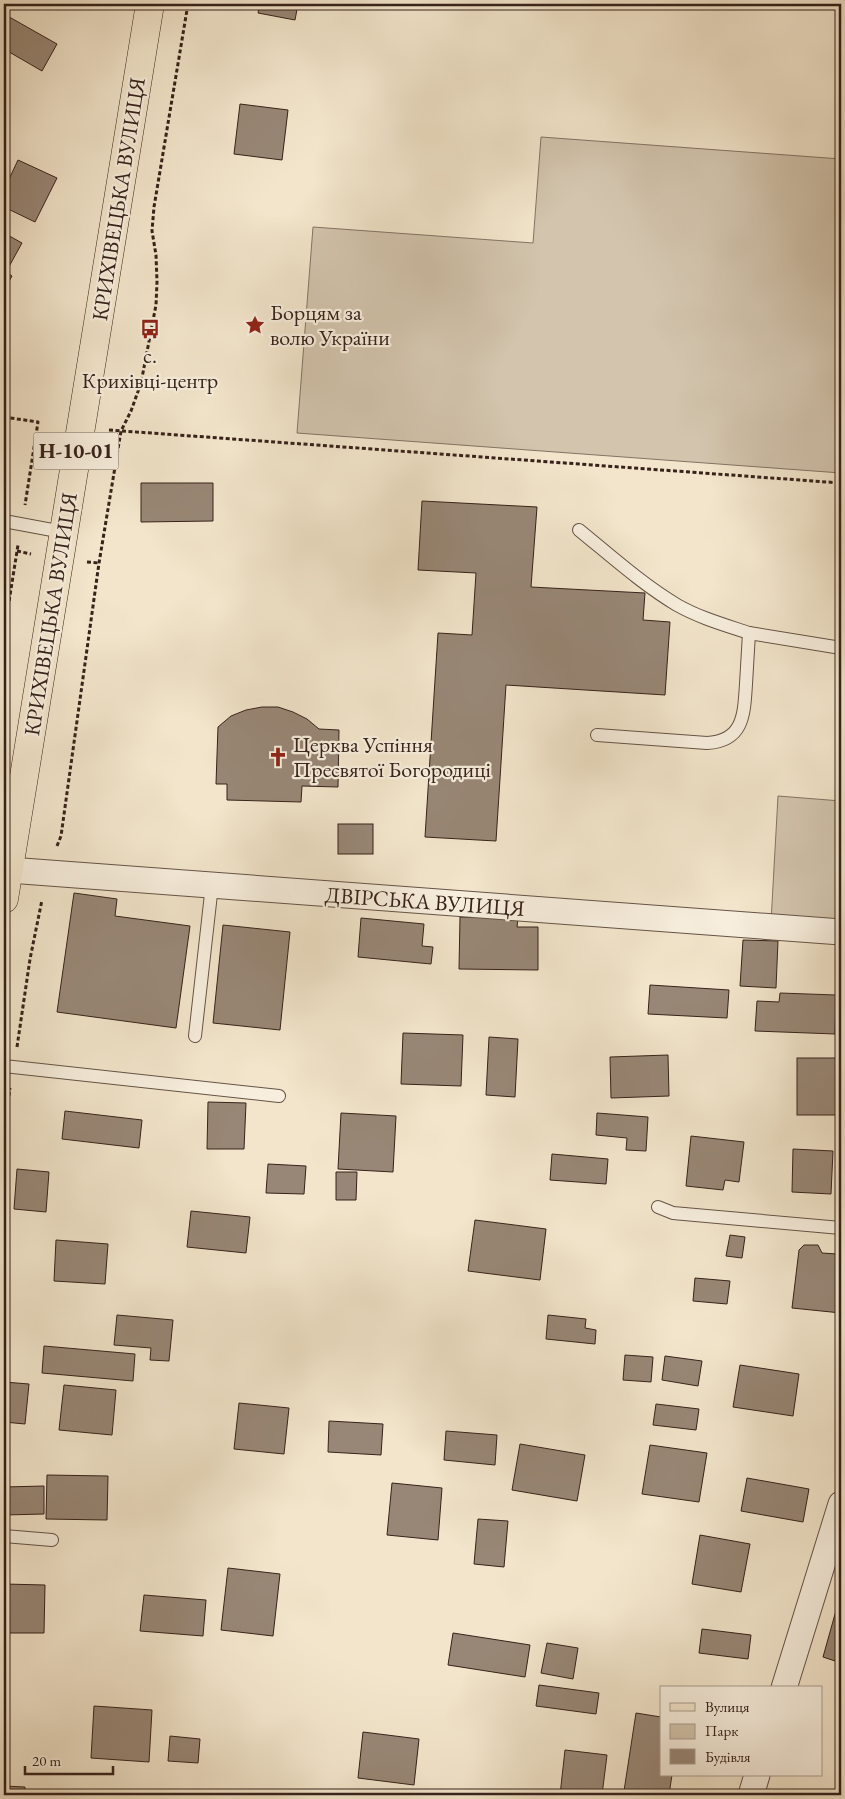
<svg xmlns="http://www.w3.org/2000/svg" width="845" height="1799" font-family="'EB Garamond',serif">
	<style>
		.green { fill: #d2c4ad; stroke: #847364 }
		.building { fill: #988776; stroke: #36221a }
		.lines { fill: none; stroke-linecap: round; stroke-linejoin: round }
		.lane-casing { stroke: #655346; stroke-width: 14 }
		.street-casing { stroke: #655346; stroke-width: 27 }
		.primary-casing { stroke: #36221a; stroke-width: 29 }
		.path { stroke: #36221a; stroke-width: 3; stroke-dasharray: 4 2.5; stroke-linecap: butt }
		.lane { stroke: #f7eedd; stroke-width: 12 }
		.street { stroke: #f7eedd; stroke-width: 25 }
		.primary { stroke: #f2e5cb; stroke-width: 28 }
		.labels { text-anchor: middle; stroke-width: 4.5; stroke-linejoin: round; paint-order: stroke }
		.shield { fill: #f7eedd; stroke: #705f54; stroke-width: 1 }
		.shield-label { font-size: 21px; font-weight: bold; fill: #36221a }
		.street-label { font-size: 22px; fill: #36221a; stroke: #f7eedd }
		.poi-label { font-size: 22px; fill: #36221a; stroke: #f7eedd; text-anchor: start }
	</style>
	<rect width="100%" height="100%" fill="#f2e5cb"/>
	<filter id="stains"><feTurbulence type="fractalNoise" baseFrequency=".004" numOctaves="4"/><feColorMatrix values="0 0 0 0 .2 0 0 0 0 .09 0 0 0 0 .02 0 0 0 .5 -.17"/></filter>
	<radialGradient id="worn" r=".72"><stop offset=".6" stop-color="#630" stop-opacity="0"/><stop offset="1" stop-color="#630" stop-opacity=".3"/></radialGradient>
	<!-- green -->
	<g class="green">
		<path d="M541,137L841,159V473L297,433L313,227L533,243Z"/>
		<path d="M778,796L841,801V926L771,922Z"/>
	</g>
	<!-- building -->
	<g class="building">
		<path d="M260,4H298L295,20L258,13Z"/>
		<path d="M4,14L57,44L42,71L4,49Z"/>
		<path d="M240,104L288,110L282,160L234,154Z"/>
		<path d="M18,160L57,178L35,222L4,207V190Z"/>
		<path d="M4,233L22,243L6,272L12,276L4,290Z"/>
		<path d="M141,483H213V521L141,522Z"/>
		<path d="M422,501L537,507L531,587L645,593L643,620L670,622L665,695L506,685L496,841L425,837L438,633L472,635L476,573L418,570Z"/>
		<path d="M262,707H278L293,712L307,719L319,729L339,730L338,787L302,786L301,802L227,800V784H216L218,727L231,716L246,710Z"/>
		<rect x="338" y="824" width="35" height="30"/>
		<path d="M74,893L117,899L115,916L190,926L176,1028L57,1012Z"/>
		<path d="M460,917L518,918L517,927H538V970L459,969Z"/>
		<path d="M361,918L424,924L422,946L433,947L431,964L358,957Z"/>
		<path d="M223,925L290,932L280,1030L213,1023Z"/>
		<path d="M743,940L778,941L776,988L740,986Z"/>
		<path d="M650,985L729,990L727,1018L648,1014Z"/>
		<path d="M780,993L836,995L835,1034L755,1031L757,1001L779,1002Z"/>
		<path d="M403,1033L463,1035L461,1086L401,1084Z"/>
		<path d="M489,1037L518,1039L515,1097L486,1095Z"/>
		<path d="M668,1055L669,1096L611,1098L610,1057Z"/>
		<rect x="797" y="1058" width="44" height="57"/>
		<path d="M208,1102L246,1103L244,1149H207Z"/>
		<path d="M65,1111L142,1120L139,1148L62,1139Z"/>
		<path d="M341,1113L396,1116L393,1172L338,1169Z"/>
		<path d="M597,1113L648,1117L646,1151L626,1150L627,1138L596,1135Z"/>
		<path d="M691,1136L744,1142L739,1182L725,1180L723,1190L686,1186Z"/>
		<path d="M793,1149L833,1151L831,1194L792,1192Z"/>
		<path d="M552,1154L608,1159L606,1184L550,1180Z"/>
		<path d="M268,1164L306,1166L304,1194L266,1193Z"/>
		<path d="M17,1169L49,1172L46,1212L14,1209Z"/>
		<path d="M336,1172H357L356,1200H336Z"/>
		<path d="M191,1211L250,1217L246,1253L187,1247Z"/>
		<path d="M475,1220L546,1229L540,1280L468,1271Z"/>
		<path d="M730,1235L745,1237L742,1258L726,1256Z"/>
		<path d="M56,1240L108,1244L105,1284L54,1281Z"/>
		<path d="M804,1245H818L822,1253L837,1254V1261H841V1313L792,1308L799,1250Z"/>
		<path d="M695,1278L730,1281L727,1304L693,1301Z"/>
		<path d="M117,1315L173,1320L169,1361L150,1360L151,1348L114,1345Z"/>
		<path d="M548,1315L586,1319L585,1328L596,1330L595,1344L546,1339Z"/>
		<path d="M44,1346L135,1354L133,1381L42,1373Z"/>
		<path d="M625,1355L653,1357L651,1382L623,1380Z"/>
		<path d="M665,1356L702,1361L698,1386L662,1380Z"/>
		<path d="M740,1365L799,1374L793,1416L733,1407Z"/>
		<path d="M4,1382L29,1384L25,1424L4,1422Z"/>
		<path d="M64,1385L116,1390L112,1435L59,1430Z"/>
		<path d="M239,1403L289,1408L284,1454L234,1449Z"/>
		<path d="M656,1404L699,1409L696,1430L653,1425Z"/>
		<path d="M329,1421L383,1424L381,1455L328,1452Z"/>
		<path d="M446,1431L497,1435L495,1465L444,1460Z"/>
		<path d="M520,1444L585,1455L577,1501L512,1490Z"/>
		<path d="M650,1445L707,1453L699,1502L642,1494Z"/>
		<path d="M47,1475L108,1476L107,1520L46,1519Z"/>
		<path d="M747,1478L809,1489L803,1522L741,1511Z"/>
		<path d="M392,1483L442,1488L438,1540L387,1535Z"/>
		<path d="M44,1486V1514L4,1515V1487Z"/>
		<path d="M478,1519L508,1521L504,1567L474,1564Z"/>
		<path d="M700,1535L750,1544L741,1592L692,1584Z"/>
		<path d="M228,1568L280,1574L273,1636L221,1630Z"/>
		<path d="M4,1584L45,1585L44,1633H4Z"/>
		<path d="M144,1595L206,1600L203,1636L140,1631Z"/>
		<path d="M837,1607L841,1608V1663L823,1657Z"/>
		<path d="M702,1629L751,1635L748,1659L699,1653Z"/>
		<path d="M453,1633L530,1645L525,1677L448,1665Z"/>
		<path d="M547,1643L578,1648L573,1679L541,1673Z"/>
		<path d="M539,1685L599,1693L596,1714L536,1706Z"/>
		<path d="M94,1706L152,1710L149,1762L91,1758Z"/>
		<path d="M636,1713L661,1717V1775H672L669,1795H652L624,1791Z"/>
		<path d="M363,1732L419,1739L414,1785L358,1778Z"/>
		<path d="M170,1736L200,1739L198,1763L168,1761Z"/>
		<path d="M565,1750L607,1755L602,1795H560Z"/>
		<path d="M4,1786L25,1787V1795H4Z"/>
	</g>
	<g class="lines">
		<defs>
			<g id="lane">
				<path d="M4,521L63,532"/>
				<path d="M579,530C611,556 642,584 677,605C700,618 725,625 749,633"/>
				<path d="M597,735L707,743C744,741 744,714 746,684C747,667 748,650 749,633L841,648"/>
				<path d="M195,1036L212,885"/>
				<path d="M4,1066L279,1096"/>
				<path d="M658,1207L673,1213L841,1228"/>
				<path d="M4,1536L52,1540"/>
			</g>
			<g id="street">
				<path d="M9,870L841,932"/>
				<path d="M784,1688L841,1504"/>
				<path d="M751,1795L757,1775"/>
			</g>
			<path id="primary" d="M4,899L150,4"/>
		</defs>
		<!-- lane casing -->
		<use href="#lane" class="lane-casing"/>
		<!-- street casing -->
		<use href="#street" class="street-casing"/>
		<!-- primary casing -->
		<use href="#primary" class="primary-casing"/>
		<!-- path -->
		<g class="path">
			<path d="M4,417L38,422L25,505"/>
			<path d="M109,430L841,483"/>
			<path d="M17,551L31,554"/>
			<path d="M87,562L99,563"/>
			<path d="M4,633L18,545"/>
			<path d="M57,846L61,836L99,563L121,431L131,411L141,383L156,305L157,282L156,255L152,231L154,207L188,4"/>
			<path d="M17,1047L30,959L42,900"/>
			<path d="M4,1128L10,1088"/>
		</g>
		<!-- lane -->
		<use href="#lane" class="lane"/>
		<!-- street -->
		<use href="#street" class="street"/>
		<!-- primary -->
		<use href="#primary" class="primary"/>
	</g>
	<!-- icons -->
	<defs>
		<symbol id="sight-bare" viewBox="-9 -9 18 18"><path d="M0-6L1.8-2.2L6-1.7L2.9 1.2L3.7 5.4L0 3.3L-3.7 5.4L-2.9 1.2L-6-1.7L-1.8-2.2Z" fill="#8f2418" stroke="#f7eedd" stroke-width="2.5" paint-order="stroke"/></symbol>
		<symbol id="bus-bare" viewBox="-9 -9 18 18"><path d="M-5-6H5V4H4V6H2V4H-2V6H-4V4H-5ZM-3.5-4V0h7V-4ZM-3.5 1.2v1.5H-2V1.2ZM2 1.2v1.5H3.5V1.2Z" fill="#8f2418" stroke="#f7eedd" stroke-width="2.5" paint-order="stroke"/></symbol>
		<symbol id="church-bare" viewBox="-9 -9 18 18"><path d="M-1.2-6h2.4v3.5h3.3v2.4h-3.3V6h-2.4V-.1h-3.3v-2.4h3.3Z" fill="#8f2418" stroke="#f7eedd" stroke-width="2.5" paint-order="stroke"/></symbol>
	</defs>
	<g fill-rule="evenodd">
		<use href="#sight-bare" x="241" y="311" width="28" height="28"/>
		<use href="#bus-bare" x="136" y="315" width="28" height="28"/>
		<use href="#church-bare" x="264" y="743" width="28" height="28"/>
	</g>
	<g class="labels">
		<!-- shield labels -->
		<rect class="shield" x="33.5" y="432.5" width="85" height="37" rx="4"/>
		<g class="shield-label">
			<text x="76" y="458">Н-10-01</text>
		</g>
		<!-- street labels -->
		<g class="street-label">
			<text transform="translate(118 199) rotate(-81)" y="8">КРИХІВЕЦЬКА ВУЛИЦЯ</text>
			<text transform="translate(50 614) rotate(-81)" y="8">КРИХІВЕЦЬКА ВУЛИЦЯ</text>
			<text transform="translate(425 901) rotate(4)" y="8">ДВІРСЬКА ВУЛИЦЯ</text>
		</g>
		<!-- poi labels -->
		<g class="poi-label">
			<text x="270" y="320">Борцям за<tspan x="270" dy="25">волю України</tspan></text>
			<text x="150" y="363" text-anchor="middle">с.<tspan x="150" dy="25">Крихівці-центр</tspan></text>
			<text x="293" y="752">Церква Успіння<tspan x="293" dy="25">Пресвятої Богородиці</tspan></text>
		</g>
	</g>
	<!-- margin -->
	<rect width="845" height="1799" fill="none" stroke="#f2e5cb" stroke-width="20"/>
	<rect x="5" y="5" width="835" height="1789" fill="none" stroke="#36221a" stroke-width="2.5"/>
	<rect x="10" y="10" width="825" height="1779" fill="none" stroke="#36221a"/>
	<!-- legend -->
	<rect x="660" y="1686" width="162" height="90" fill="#f7eedd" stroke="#aa9c8f"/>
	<rect x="670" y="1703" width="25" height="8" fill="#f2e5cb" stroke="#aa9c8f"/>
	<text x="705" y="1712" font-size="15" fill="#36221a">Вулиця</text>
	<rect x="670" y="1724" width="25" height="15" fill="#d2c4ad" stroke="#aa9c8f"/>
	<text x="705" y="1736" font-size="15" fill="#36221a">Парк</text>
	<rect x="670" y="1749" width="25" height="15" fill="#988776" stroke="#aa9c8f"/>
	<text x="705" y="1762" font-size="15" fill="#36221a">Будівля</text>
	<!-- scale -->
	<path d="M25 1766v8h88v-8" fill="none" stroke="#36221a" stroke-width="2.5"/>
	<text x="32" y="1766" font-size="15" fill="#36221a" stroke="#f7eedd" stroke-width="4" paint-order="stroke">20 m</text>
	<rect width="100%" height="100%" filter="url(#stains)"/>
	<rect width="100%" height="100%" fill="url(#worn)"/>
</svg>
